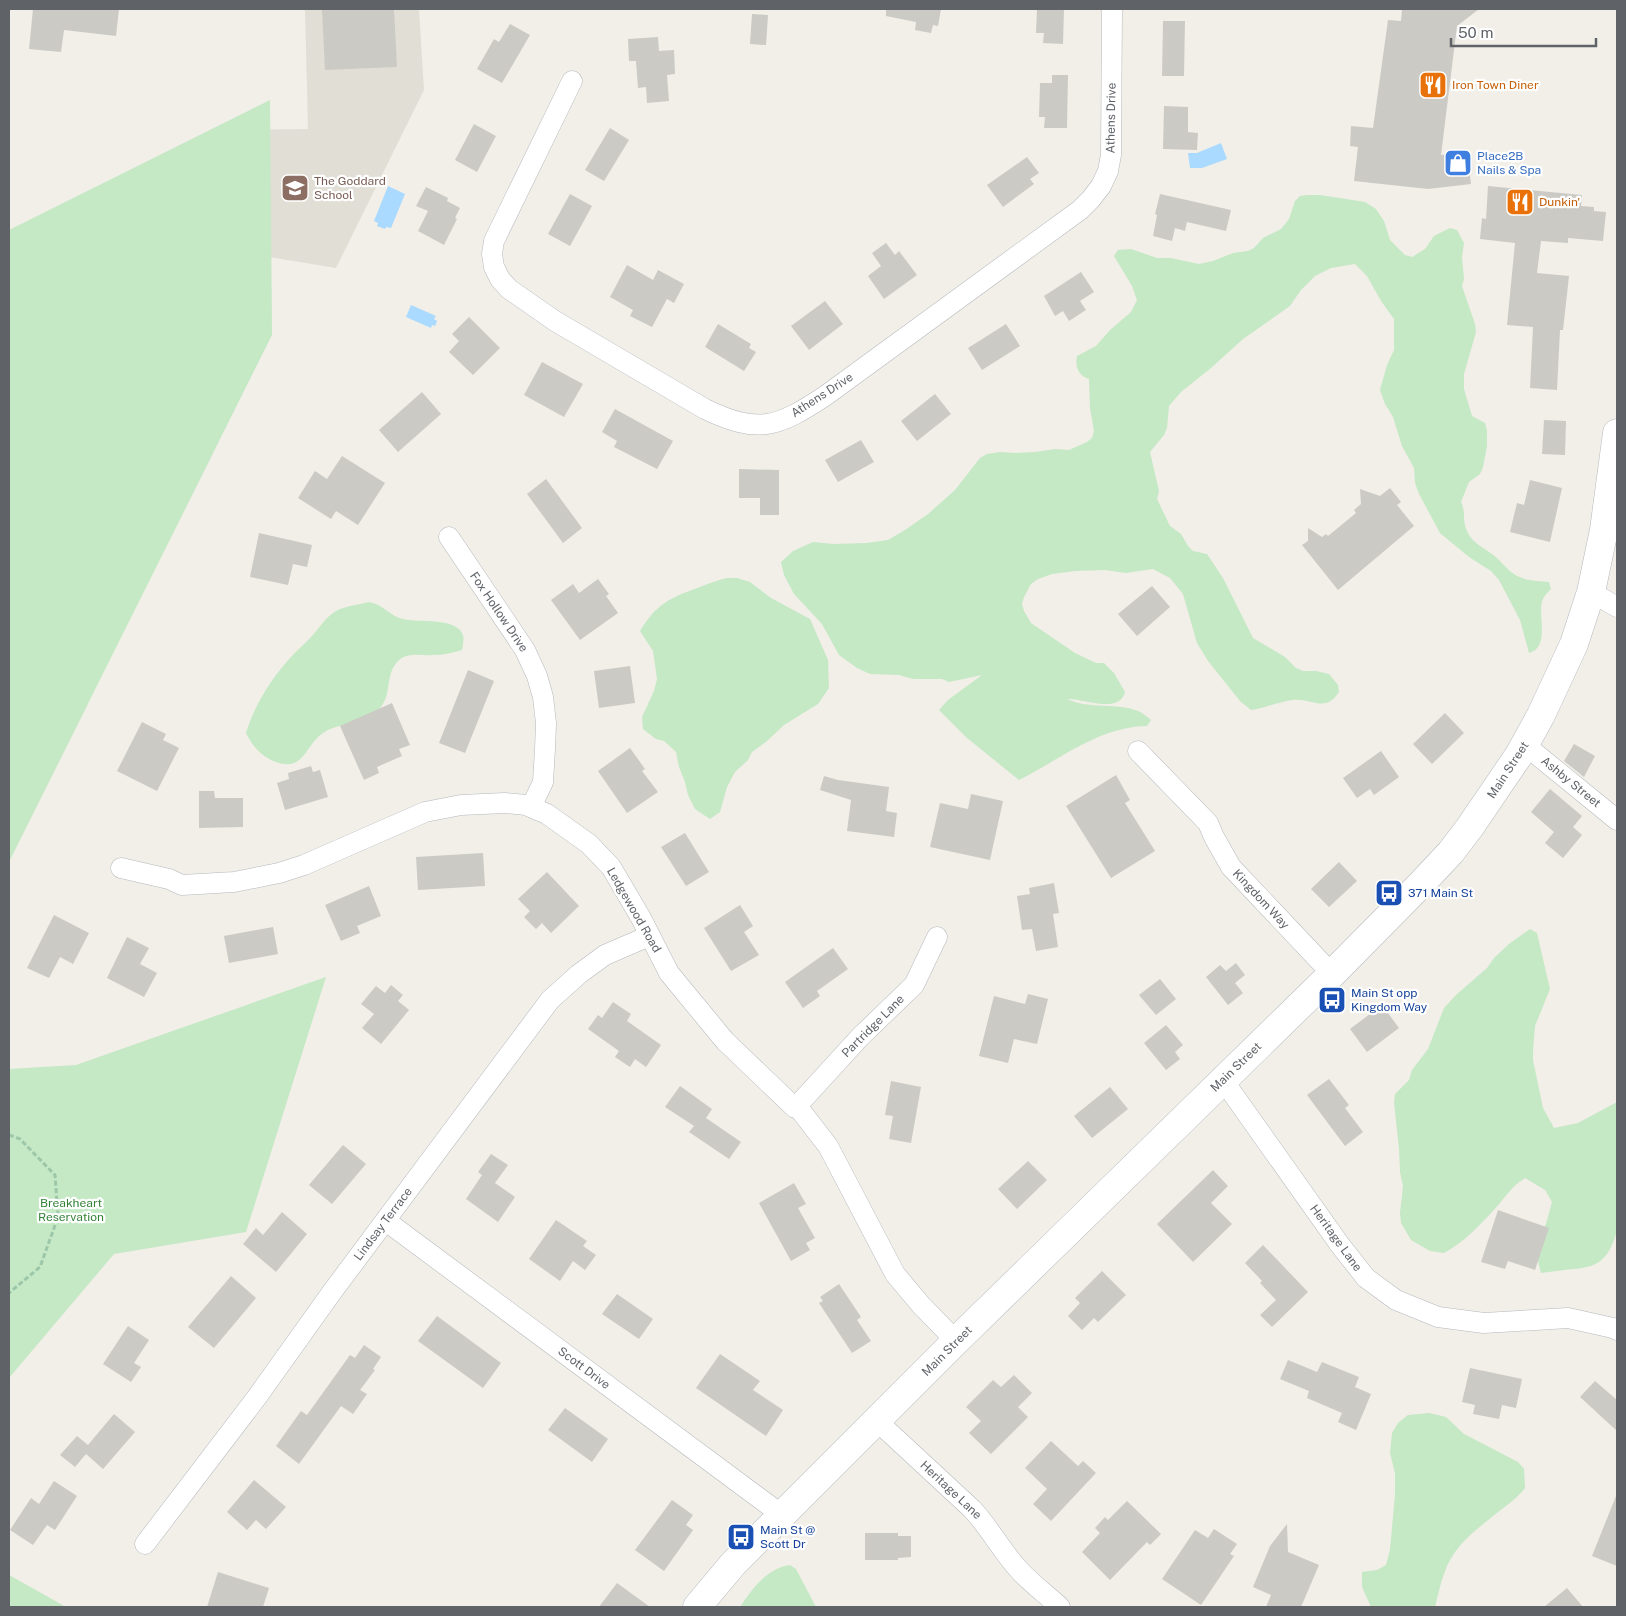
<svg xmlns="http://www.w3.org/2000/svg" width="1626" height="1616" font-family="'Public Sans',sans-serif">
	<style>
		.education { fill: #e1ded6 }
		.green { fill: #c5e8c5 }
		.water { fill: #aadaff }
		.building { fill: #cccac5 }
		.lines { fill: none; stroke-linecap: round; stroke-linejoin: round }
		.street-casing { stroke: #b5b8bc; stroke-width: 21 }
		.secondary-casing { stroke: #b6babf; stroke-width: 29 }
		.path { stroke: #9cc7a9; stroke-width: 3; stroke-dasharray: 5 2.5; stroke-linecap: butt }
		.street { stroke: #fff; stroke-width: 20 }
		.secondary { stroke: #fff; stroke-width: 28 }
		.labels { text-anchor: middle; stroke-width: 4.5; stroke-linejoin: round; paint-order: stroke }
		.food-label { font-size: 12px; fill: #c56008; stroke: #fff; text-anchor: start }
		.street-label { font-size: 12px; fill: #5f6368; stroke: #fff }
		.shop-label { font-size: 12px; fill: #366cbe; stroke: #fff; text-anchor: start }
		.education-label { font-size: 12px; fill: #785e54; stroke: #fff; text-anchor: start }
		.transit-label { font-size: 12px; fill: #164399; stroke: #fff; text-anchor: start }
		.park-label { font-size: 12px; fill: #348238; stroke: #fff }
	</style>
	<rect width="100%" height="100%" fill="#f1efe8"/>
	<!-- education -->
	<path class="education" d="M305,9H419L424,90L336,268L208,247L222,130L308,129Z"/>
	<!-- green -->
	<g class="green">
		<path d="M270,100L272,335L9,862V230Z"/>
		<path d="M1307,195H1320L1365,202L1376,209L1384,221L1390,240L1405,255L1412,257L1425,249L1434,236L1450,228L1457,230L1464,243L1462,257L1464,279L1462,286L1475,324L1476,332L1464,374V389L1472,416L1485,423L1487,431V446L1483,467L1480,474L1469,482L1461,502C1466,511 1462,521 1467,531C1473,545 1488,549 1498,559C1505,566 1512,575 1522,578C1529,581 1541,581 1549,582L1551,589C1547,593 1543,597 1542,602C1538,617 1550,647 1529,653L1528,649L1520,620L1499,580L1491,571L1469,557L1440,533L1419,494L1415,483L1414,468L1402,446L1393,417L1385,404L1380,390L1387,365L1394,350V319L1381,301L1367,276L1355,264L1331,268L1315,276L1301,290L1290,306L1243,339L1211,368L1181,392L1169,406L1167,428L1164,435L1150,452L1159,491L1157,499L1170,526L1181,534L1188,546L1193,551L1207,554L1223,578L1253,638L1285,657L1296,668L1303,671H1316L1329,674L1338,685L1339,692C1325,714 1312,697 1292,700C1280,702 1269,706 1257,709L1251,710L1240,701L1208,661L1197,643L1183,594L1170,578L1153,569L1126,573L1105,570L1075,571L1052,574L1038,579L1031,584L1024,597L1022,604L1024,611L1031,623L1075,653L1096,663H1104L1114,673L1125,692C1119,715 1083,698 1067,699C1091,710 1115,702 1138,711C1143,713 1147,717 1151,720L1147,726C1098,727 1061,759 1019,780L967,738L939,710L948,700L982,675L949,682L942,679H913L899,675L870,674L857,668L839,655L822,624L794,594L784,575L781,562L793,551L813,542L833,544L867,543L888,540L905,530L928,514L955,490L980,458L987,454L1000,452L1014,453L1035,452L1055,449L1069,450L1087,442L1092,438L1094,431L1090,408L1089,379C1078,375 1075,367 1077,356L1096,346L1110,330L1131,312L1137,300L1132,286L1114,256L1118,250L1131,249L1157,258H1171L1199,264L1213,261L1233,253L1248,251L1254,248L1263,238L1281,229L1289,219L1295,201L1300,196Z"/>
		<path d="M727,578H737L750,582L771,598L810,619L828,660L829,688L818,704L784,725L767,741L752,752L748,760L735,772L727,787L720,812L710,819L695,809L688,795L685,782L679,767L676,752L664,741L656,739L643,729L642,717L654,691L657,679L653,651L640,631C658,601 673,597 705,585C712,582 719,580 727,578Z"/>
		<path d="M369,602C385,605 389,616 403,619C418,623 457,617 463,635C464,639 463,645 462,650C453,653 442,655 432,655C421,656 409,652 399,660C384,674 393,693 380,708C368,721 344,723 328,730C303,742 307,776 271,760C259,754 252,745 246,733C255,704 271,679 291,657C297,650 306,643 312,636C320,627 325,618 336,611C345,606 358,605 369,602Z"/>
		<path d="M1530,929L1537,933L1550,989L1535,1026L1533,1051V1060L1543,1108L1554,1128L1578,1123L1617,1102V1230C1610,1257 1600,1268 1572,1269C1562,1270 1551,1272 1541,1273L1538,1261L1540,1235L1546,1224L1552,1202L1545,1190L1525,1178C1512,1187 1510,1191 1500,1203C1484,1221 1466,1241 1444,1253L1430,1251L1411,1240L1401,1223L1400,1213L1403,1186L1400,1172L1399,1149L1394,1102L1395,1094L1409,1080L1412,1070L1428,1049L1444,1008L1456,995L1487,968L1494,958L1509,944Z"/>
		<path d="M326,977L246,1232L114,1254L9,1378V1069L76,1065Z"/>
		<path d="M1429,1413L1446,1417L1464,1434L1518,1462L1524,1469L1525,1488C1517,1499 1504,1507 1493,1516C1473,1532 1452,1548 1444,1574C1440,1584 1438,1596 1435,1607H1371L1362,1587V1572L1377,1570L1386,1565L1390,1550L1395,1494V1473L1390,1453L1392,1433L1398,1423L1408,1415Z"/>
		<path d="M790,1565L796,1569L816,1607H740C752,1589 767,1568 790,1565Z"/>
		<path d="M9,1575L66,1607H9Z"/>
	</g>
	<!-- water -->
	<g class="water">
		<path d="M1221,143L1227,159L1202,168H1190L1188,153H1197Z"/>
		<path d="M388,186L405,194L391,228L386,227L385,229L377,226L378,223L374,221Z"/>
		<path d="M411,305L436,316L434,319L437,321L435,326L432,325L431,328L406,317Z"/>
	</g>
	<!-- building -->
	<g class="building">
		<path d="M33,9H119L116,36L64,30L61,52L29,49Z"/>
		<path d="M322,9H394L397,67L325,70Z"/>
		<path d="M886,9H941L938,26L933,25L931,33L915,30L916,22L886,16Z"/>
		<path d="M1037,9H1064L1063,44L1043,43L1044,33H1036Z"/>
		<path d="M1402,9H1479L1457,26L1441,155L1467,152L1471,184L1428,189L1354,181L1358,147L1350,146L1351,126L1373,128L1388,20L1401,21Z"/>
		<path d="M752,14L768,15L766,45L750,44Z"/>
		<path d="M1163,21H1185L1184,76H1162Z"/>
		<path d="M510,24L530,35L502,83L477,69L494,39L499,42Z"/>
		<path d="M658,37L659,51L674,50L675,74L667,75L669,101L647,103L646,87L638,88L636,61H629L628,39Z"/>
		<path d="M1052,75H1068L1067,128H1044L1045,117H1039L1040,83H1052Z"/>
		<path d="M1164,106L1188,107V132L1198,133L1197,150L1163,149Z"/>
		<path d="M474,124L496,136L477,172L455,160Z"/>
		<path d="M610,128L629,140L604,181L585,170Z"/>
		<path d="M1027,157L1039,173L1030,179L1034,184L1003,207L987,185Z"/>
		<path d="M1488,186L1582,195L1581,206L1594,207V211L1606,212L1603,241L1568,238V243L1541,241L1537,273L1569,276L1563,330H1560L1557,390L1530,388L1533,327L1507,325L1515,243L1480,239L1482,218L1486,219Z"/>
		<path d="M426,187L448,198L447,201L460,208L455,218L457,219L444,245L418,231L428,211L416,206Z"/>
		<path d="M570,194L592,206L570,246L548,234Z"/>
		<path d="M1160,194L1231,210L1226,231L1187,222L1185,231L1175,228L1172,241L1153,236L1157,215L1155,214Z"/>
		<path d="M886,243L895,255L899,251L917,275L884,299L868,276L881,266L872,253Z"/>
		<path d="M627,265L653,280L658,270L684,284L674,303L667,299L652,327L630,316L633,310L610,297Z"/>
		<path d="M1081,272L1094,292L1080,301L1086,310L1069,321L1063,311L1055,316L1044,296Z"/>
		<path d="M825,301L843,324L809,350L791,326Z"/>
		<path d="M469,317L500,348L473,375L449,352L459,341L452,334Z"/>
		<path d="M718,324L751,344L749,348L756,352L744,371L705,347Z"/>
		<path d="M1006,324L1020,346L982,370L968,348Z"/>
		<path d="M542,362L583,384L564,417L524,395Z"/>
		<path d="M422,392L441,414L398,452L379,430Z"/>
		<path d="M935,394L951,414L917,441L901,421Z"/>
		<path d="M615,409L673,441L657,469L614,447L617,441L602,432Z"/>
		<path d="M1544,420L1566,421L1565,455L1542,454Z"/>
		<path d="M861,440L874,462L838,482L825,460Z"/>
		<path d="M342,456L385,483L358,525L336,511L331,519L298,498L315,471L327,479Z"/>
		<path d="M739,469L779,470V515H760V498H739Z"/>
		<path d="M546,479L582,528L563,543L527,494Z"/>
		<path d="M1530,480L1562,488L1550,542L1510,532L1517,503L1524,505Z"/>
		<path d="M1390,488L1401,502L1397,505L1414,526L1338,590L1302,545L1308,541V528L1322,537L1326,534L1328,536L1356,513L1354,510L1361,504L1360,489L1380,496Z"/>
		<path d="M259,533L312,545L307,567L293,564L288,585L250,577Z"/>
		<path d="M598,579L609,594L606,596L618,613L580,640L551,600L573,584L579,593Z"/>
		<path d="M1152,586L1170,607L1137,636L1118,614Z"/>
		<path d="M630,666L635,703L599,708L594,671Z"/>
		<path d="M468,670L494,681L465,753L439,743Z"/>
		<path d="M392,703L410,745L399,749L402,756L377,767L379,773L364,780L340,726Z"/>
		<path d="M1445,713L1464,733L1432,764L1413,744Z"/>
		<path d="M142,722L166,734L163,740L179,748L157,791L117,771Z"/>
		<path d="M1574,744L1595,756L1584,777L1564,761Z"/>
		<path d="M630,748L645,769L642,771L658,792L627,813L598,771Z"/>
		<path d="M1381,751L1399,777L1374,795L1370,789L1357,798L1343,778Z"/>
		<path d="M311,766L313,772L320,770L328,797L285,810L277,783L289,779L288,773Z"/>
		<path d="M1116,775L1130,800L1125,803L1155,851L1111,878L1066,806Z"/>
		<path d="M824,776L838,780L889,787L886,811L897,813L894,837L847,831L851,800L820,790Z"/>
		<path d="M1550,789L1582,816L1573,827L1582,835L1563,858L1545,843L1554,832L1531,812Z"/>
		<path d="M199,791H214L215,798H243V827L199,828Z"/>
		<path d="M971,794L1003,801L990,860L930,847L940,803L968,809Z"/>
		<path d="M685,833L709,872L686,886L661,847Z"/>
		<path d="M483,853L485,886L418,890L416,857Z"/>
		<path d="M1339,862L1357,881L1329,907L1311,889Z"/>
		<path d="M547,872L579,906L551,933L542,923L536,929L524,917L530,911L518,899Z"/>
		<path d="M1054,883L1059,913L1053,914L1058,947L1036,951L1032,929L1022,930L1017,896L1030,894L1029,888Z"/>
		<path d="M369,886L381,916L357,926L360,933L341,941L325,905Z"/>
		<path d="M740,905L753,926L744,932L759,955L731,971L704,928Z"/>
		<path d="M54,915L89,933L73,964L60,957L49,978L27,968Z"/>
		<path d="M273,927L278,954L229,963L224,936Z"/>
		<path d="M127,937L149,948L140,964L157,973L144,997L107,978Z"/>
		<path d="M833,948L848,969L817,991L820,996L803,1008L785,982Z"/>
		<path d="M1236,963L1245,975L1235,983L1243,993L1228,1005L1206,977L1220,965L1226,971Z"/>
		<path d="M1160,979L1176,999L1156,1015L1139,995Z"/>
		<path d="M391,985L403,995L398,1001L409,1010L381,1044L362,1028L374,1014L361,1004L376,986L385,993Z"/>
		<path d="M1028,994L1048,999L1037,1044L1014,1039L1008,1063L979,1056L994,996L1025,1004Z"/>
		<path d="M613,1002L631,1014L627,1021L661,1045L646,1067L635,1059L630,1067L615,1057L619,1051L588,1029L598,1015L602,1018Z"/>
		<path d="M1382,1005L1399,1028L1367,1052L1350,1029Z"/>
		<path d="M1166,1025L1183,1045L1175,1052L1180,1059L1166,1070L1144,1043Z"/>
		<path d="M1329,1079L1349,1105L1345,1108L1363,1132L1345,1146L1307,1095Z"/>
		<path d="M891,1081L921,1087L911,1143L889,1139L893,1116L885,1115Z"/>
		<path d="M680,1086L712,1109L706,1118L741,1142L729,1159L689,1132L694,1126L665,1107Z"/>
		<path d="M1110,1087L1128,1109L1092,1138L1074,1116Z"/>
		<path d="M343,1145L366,1164L332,1204L309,1185Z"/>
		<path d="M491,1154L508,1165L495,1183L515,1197L498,1222L466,1199L482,1175L478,1172Z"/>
		<path d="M1028,1161L1047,1180L1017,1209L998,1189Z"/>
		<path d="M1213,1170L1228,1186L1211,1203L1232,1224L1193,1262L1157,1224Z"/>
		<path d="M794,1183L806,1204L798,1208L815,1238L806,1243L810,1250L791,1261L759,1203Z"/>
		<path d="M1498,1210L1549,1228L1535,1270L1508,1261L1505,1269L1481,1262Z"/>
		<path d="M282,1212L307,1234L276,1272L243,1244L256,1228L263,1235Z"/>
		<path d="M556,1220L587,1241L583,1246L596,1255L585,1270L573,1261L560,1281L529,1259Z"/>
		<path d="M1263,1245L1308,1292L1272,1327L1260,1315L1276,1300L1260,1283L1262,1281L1245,1263Z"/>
		<path d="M1102,1271L1126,1295L1098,1322L1094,1318L1082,1330L1068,1316L1080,1303L1075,1298Z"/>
		<path d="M231,1276L256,1298L214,1348L188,1327Z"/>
		<path d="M839,1284L861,1317L857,1320L871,1341L852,1353L819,1303L823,1301L820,1297Z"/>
		<path d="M617,1294L653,1319L639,1339L602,1314Z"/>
		<path d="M437,1316L501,1363L483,1388L418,1341Z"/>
		<path d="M128,1326L149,1340L134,1363L141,1367L131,1382L103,1364Z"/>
		<path d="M364,1345L381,1357L373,1369L375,1370L360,1390L367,1394L353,1414L341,1406L299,1464L276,1446L301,1411L307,1415L350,1355L355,1358Z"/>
		<path d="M720,1354L760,1381L753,1390L783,1410L766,1436L696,1388Z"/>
		<path d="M1288,1360L1317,1372L1322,1362L1359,1377L1355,1387L1371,1394L1356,1430L1338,1422L1342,1413L1307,1398L1309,1391L1280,1379Z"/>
		<path d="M1470,1368L1522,1379L1516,1408L1502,1405L1499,1419L1473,1414L1475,1405L1462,1402Z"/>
		<path d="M1014,1375L1032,1393L1018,1407L1028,1417L991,1454L969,1433L981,1421L966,1407L993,1380L1001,1387Z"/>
		<path d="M1595,1381L1617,1400V1431L1580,1397Z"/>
		<path d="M565,1408L608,1439L592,1462L548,1430Z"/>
		<path d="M114,1414L135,1432L103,1469L86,1454L75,1467L60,1455L77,1436L88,1445Z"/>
		<path d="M1051,1441L1078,1466L1083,1461L1096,1473L1051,1521L1033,1504L1047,1489L1025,1468Z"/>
		<path d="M254,1480L286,1507L266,1529L256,1520L247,1530L227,1512Z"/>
		<path d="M54,1481L77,1496L55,1530L47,1525L33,1545L10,1530L31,1498L39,1504Z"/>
		<path d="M1616,1496H1617V1566L1592,1556Z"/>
		<path d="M672,1500L693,1515L686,1525L693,1530L664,1571L635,1550Z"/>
		<path d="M1127,1501L1161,1534L1150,1545L1147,1542L1110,1580L1082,1552L1100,1533L1095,1528L1105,1517L1108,1520Z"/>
		<path d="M1287,1524L1288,1552L1319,1565L1301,1607H1266L1271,1595L1253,1587L1270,1546Z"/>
		<path d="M1214,1529L1237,1544L1230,1554L1234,1556L1201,1605L1162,1579L1195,1530L1208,1538Z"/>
		<path d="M865,1533H898V1536H911V1557L898,1558V1560H865Z"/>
		<path d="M218,1572L269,1588L263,1607H207Z"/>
		<path d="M617,1583L650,1607H599Z"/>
		<path d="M1567,1588L1583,1607H1544Z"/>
	</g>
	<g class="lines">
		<defs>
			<g id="street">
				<path d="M572,81L494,241L492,254L494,267L500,279L509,289L555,321L705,409C759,435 778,427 825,396L1080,210L1091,199L1101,186L1108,171L1111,155L1112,9"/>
				<path d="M449,537L525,650L537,676L543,697L546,723L545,749L543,782L531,807"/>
				<path d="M1591,592L1617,607"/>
				<path d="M1525,745L1617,820"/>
				<path d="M1138,751L1208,823L1214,837L1231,867L1332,974"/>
				<path d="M121,868L169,879L182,885L234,882L279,873L304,865L425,812L461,805L505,803L526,805L547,814L589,844L611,867L641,918L669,973L725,1041L795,1108L797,1106L828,1146L895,1274L921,1305L956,1341"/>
				<path d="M1223,1080L1340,1245L1366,1278L1396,1300L1438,1317L1484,1323L1568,1318L1613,1328L1617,1330"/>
				<path d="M797,1106L860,1037L914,985L937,937"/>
				<path d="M386,1221L782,1515"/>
				<path d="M877,1421L972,1509C990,1528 1002,1552 1020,1571C1032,1584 1047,1595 1060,1607"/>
				<path d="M145,1544L257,1397L332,1292L550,1000L579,974L605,955L649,936"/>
			</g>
			<path id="secondary" d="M697,1607L733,1564L956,1341L1332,974L1421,884L1451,852L1470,827L1519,755L1541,715L1574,644L1591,592L1604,530L1617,433"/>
		</defs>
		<!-- street casing -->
		<use href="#street" class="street-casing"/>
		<!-- secondary casing -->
		<use href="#secondary" class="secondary-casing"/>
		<!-- path -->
		<path class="path" d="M9,1135L20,1139L55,1175L58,1217L40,1267L9,1293"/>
		<!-- street -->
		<use href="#street" class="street"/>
		<!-- secondary -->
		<use href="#secondary" class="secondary"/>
	</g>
	<!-- icons -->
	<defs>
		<symbol id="restaurant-square" viewBox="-11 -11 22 22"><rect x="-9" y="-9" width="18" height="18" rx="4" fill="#e8710a" stroke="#fff"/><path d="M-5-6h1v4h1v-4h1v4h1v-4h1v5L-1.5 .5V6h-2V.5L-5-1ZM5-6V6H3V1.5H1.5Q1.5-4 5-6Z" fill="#fff"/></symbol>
		<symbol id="shop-square" viewBox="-11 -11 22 22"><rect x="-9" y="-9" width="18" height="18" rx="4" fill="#3f7fe0" stroke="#fff"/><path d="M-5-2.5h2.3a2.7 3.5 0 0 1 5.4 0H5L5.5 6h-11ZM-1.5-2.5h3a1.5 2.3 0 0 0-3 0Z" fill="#fff"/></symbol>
		<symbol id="school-square" viewBox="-11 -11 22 22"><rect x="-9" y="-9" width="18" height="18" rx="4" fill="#8d6e63" stroke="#fff"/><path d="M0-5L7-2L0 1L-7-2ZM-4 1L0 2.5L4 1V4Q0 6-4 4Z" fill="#fff"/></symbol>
		<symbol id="bus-square" viewBox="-11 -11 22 22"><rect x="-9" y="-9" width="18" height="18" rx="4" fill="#1a4fb4" stroke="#fff"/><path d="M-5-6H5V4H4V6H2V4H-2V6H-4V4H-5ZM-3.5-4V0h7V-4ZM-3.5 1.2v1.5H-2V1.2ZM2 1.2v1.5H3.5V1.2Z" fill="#fff"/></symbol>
	</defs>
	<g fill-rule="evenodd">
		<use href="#restaurant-square" x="1417" y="69" width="32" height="32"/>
		<use href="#shop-square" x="1442" y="147" width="32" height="32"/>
		<use href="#school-square" x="279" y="172" width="32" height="32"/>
		<use href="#restaurant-square" x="1504" y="186" width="32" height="32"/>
		<use href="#bus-square" x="1373" y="877" width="32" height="32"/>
		<use href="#bus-square" x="1316" y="984" width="32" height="32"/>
		<use href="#bus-square" x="725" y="1521" width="32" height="32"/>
	</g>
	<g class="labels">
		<!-- food labels -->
		<g class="food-label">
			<text x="1452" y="89">Iron Town Diner</text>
			<text x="1539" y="206">Dunkin'</text>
		</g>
		<!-- street labels -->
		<g class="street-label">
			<text transform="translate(1111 118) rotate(-89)" y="4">Athens Drive</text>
			<text transform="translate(822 395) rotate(-33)" y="4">Athens Drive</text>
			<text transform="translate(499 612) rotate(56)" y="4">Fox Hollow Drive</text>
			<text transform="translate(1508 770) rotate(-57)" y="4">Main Street</text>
			<text transform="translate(1571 782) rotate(39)" y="4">Ashby Street</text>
			<text transform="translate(1261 899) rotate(47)" y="4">Kingdom Way</text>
			<text transform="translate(634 910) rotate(60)" y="4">Ledgewood Road</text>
			<text transform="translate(873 1026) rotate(-45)" y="4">Partridge Lane</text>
			<text transform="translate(1236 1067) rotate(-44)" y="4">Main Street</text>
			<text transform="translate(383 1224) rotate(-53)" y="4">Lindsay Terrace</text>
			<text transform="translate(1336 1238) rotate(54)" y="4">Heritage Lane</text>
			<text transform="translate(947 1351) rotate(-45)" y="4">Main Street</text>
			<text transform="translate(584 1368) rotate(37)" y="4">Scott Drive</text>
			<text transform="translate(951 1490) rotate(43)" y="4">Heritage Lane</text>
		</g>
		<!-- shop labels -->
		<g class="shop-label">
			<text x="1477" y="160">Place2B<tspan x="1477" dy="14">Nails &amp; Spa</tspan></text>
		</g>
		<!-- education labels -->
		<g class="education-label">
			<text x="314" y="185">The Goddard<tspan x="314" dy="14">School</tspan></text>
		</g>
		<!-- transit labels -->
		<g class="transit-label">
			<text x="1408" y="897">371 Main St</text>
			<text x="1351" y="997">Main St opp<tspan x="1351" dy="14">Kingdom Way</tspan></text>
			<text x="760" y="1534">Main St @<tspan x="760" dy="14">Scott Dr</tspan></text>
		</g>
		<!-- park labels -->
		<g class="park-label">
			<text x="71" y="1207">Breakheart<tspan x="71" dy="14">Reservation</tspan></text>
		</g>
	</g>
	<!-- border -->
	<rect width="1626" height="1616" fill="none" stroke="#5f6368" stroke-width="20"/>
	<!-- scale -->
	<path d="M1451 38v8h145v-8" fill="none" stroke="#5f6368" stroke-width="2.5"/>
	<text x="1458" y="38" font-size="15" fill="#5f6368" stroke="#ffffff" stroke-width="4" paint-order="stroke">50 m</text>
</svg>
